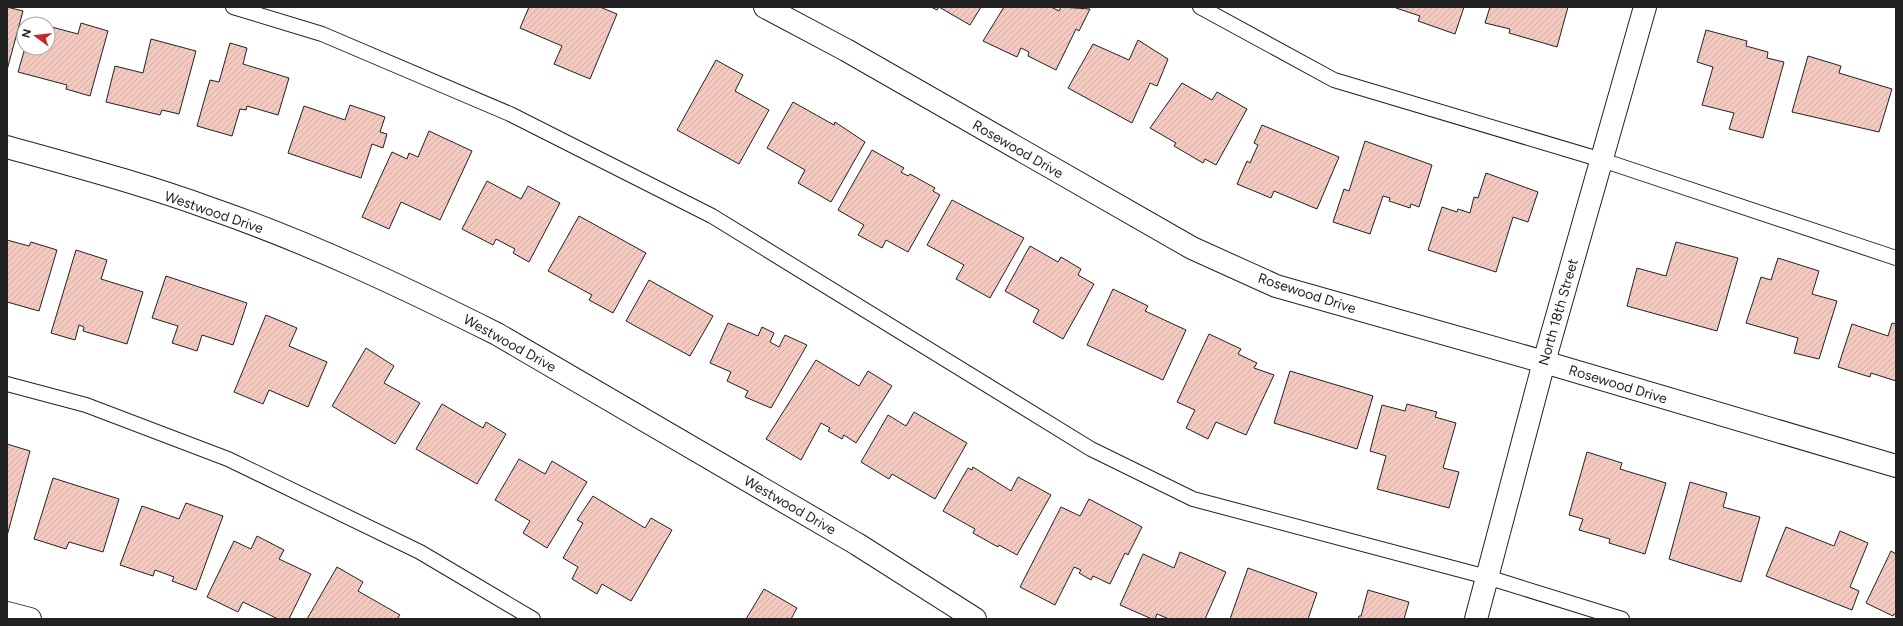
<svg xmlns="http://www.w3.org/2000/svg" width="1903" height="626" font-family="Figtree,sans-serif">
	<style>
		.building { fill: url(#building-hatch); stroke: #222 }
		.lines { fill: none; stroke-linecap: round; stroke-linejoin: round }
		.lane-casing { stroke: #222; stroke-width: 16 }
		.street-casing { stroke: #222; stroke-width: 24 }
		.secondary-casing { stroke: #222; stroke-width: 24 }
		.lane { stroke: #fff; stroke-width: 14 }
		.street { stroke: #fff; stroke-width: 22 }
		.secondary { stroke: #fff; stroke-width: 22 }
		.labels { text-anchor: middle; stroke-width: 3; stroke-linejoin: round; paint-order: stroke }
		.street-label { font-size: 14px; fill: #222; stroke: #fff }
	</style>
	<defs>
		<pattern id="building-hatch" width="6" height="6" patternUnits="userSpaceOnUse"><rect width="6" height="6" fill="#f3c9c0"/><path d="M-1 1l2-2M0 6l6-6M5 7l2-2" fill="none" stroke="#d0aca5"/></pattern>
	</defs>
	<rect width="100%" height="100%" fill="#fff"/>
	<!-- building -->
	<g class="building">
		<path d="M7,7L23,11L7,70Z"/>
		<path d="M529,7H600L617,14L590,79L554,64L562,46L520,28Z"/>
		<path d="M931,7H981L970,25L939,7L937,10Z"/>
		<path d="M1004,7H1051L1059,11L1061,7L1090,9L1079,31L1076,29L1056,70L1028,56L1029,52L1021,48L1017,57L983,41Z"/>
		<path d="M1396,7H1464L1455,34L1418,21L1420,16L1396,8Z"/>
		<path d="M1490,7H1568L1557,47L1509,33L1510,29L1485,23Z"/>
		<path d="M81,23L108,31L90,96L66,89L67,85L18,72L25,48H48V26L78,34Z"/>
		<path d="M1706,30L1747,41L1746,46L1768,52L1767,58L1784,62L1763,138L1729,129L1734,113L1702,105L1713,67L1697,62Z"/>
		<path d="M151,39L196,51L179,114L162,110L160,115L106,102L115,66L143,73Z"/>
		<path d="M1138,40L1168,59L1157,86L1150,83L1132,123L1068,88L1093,44L1129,60Z"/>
		<path d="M230,43L247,48L243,64L289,78L278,115L247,106L246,110L240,109L232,136L197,126L210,80L219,82Z"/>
		<path d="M1808,56L1841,66L1839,73L1892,89L1879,132L1792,112Z"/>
		<path d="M716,60L743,75L735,91L769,110L739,164L677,130Z"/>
		<path d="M1182,83L1212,100L1217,92L1247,109L1216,165L1205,159L1203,163L1174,146L1176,143L1150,128Z"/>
		<path d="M793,102L834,125L835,122L865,142L831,202L798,183L805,170L767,148Z"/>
		<path d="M350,105L385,117L380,132L387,134L383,148L372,144L361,178L288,153L304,106L345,120Z"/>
		<path d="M1262,125L1339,157L1317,209L1274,191L1271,198L1237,184L1247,161L1250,163L1258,145L1254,143Z"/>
		<path d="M429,131L472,151L440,220L401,202L389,229L362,217L392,152L407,159L409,153L418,157Z"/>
		<path d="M1365,141L1432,165L1419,207L1411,204L1410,208L1389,201L1390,198L1383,196L1370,234L1333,222L1344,189L1349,191Z"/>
		<path d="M872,150L904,168L901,172L908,176L910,174L935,188L933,191L940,195L908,252L886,240L882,248L858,235L864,225L838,210Z"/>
		<path d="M1486,173L1538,192L1528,222L1513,217L1496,272L1428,250L1442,207L1457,212L1458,209L1470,213L1474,197L1478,198Z"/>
		<path d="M487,181L521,199L528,186L560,203L529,262L513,253L515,249L496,239L493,245L462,229Z"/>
		<path d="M952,200L1024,238L990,298L956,279L964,265L927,245Z"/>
		<path d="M579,216L646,253L613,313L589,300L592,295L548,271Z"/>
		<path d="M7,240L29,246L31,242L57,250L39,311L7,302Z"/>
		<path d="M1676,242L1738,258L1717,331L1627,306L1637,268L1666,276Z"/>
		<path d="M1030,246L1058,262L1061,257L1081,269L1078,275L1094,284L1063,339L1033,322L1039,310L1005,291Z"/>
		<path d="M76,250L107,260L101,279L143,292L127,344L83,331L84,327L79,325L75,340L51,333Z"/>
		<path d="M1778,258L1819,271L1812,294L1837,301L1819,359L1794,353L1798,338L1746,323L1761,277L1771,280Z"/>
		<path d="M166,276L247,303L233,345L202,335L197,351L172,343L178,326L152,318Z"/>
		<path d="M649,280L713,316L690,356L626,321Z"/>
		<path d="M1113,289L1148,306L1145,311L1186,330L1163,380L1087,345Z"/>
		<path d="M266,315L297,328L289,346L327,362L308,407L269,390L263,404L234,392Z"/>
		<path d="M728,323L758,336L762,327L774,333L770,342L779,347L785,335L807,345L771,408L745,397L748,391L727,381L731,372L710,363Z"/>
		<path d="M1892,323L1896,324V381L1871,373L1870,377L1838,367L1852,324L1888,336Z"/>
		<path d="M1209,334L1241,349L1238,354L1257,363L1254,368L1274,375L1246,435L1216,422L1208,439L1186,428L1195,410L1177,402Z"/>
		<path d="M366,348L394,366L384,383L420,403L395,444L332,406Z"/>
		<path d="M816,360L859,386L868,371L892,386L856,443L844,435L842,439L828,431L830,428L821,423L801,460L766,439Z"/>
		<path d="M1290,371L1373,396L1357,449L1274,423Z"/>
		<path d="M442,404L483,428L486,422L506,434L477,484L416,449Z"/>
		<path d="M1407,404L1437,412L1435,417L1456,423L1443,468L1459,472L1449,508L1377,489L1386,456L1370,451L1382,405L1405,411Z"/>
		<path d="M914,412L967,443L935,499L892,474L889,479L861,462L888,415L906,426Z"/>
		<path d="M7,444L30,451L7,536Z"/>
		<path d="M1587,452L1622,463L1620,469L1666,483L1645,554L1609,543L1610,539L1579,530L1583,519L1569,515Z"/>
		<path d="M519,459L545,474L552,461L587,482L547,548L523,533L530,521L495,500Z"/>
		<path d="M973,467L1011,491L1018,477L1051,495L1017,555L999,545L998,547L973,533L975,529L943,511L968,468L972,470Z"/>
		<path d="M53,478L119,499L103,552L69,542L66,549L34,539Z"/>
		<path d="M1690,482L1727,493L1723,507L1760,517L1741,582L1669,559Z"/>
		<path d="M593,496L645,528L651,518L672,530L631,601L602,584L597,594L572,579L578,567L563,558L583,523L577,520Z"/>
		<path d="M1089,499L1142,527L1128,555L1125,553L1110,584L1093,576L1091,580L1079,573L1081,570L1074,567L1055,605L1020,587L1061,507L1080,516Z"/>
		<path d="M186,503L223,516L196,590L172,581L174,577L155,570L153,576L120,565L142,506L179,519Z"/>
		<path d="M1786,527L1834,546L1840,531L1868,543L1850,587L1859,591L1852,610L1766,576Z"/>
		<path d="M257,536L284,550L279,559L311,574L289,619H278L243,602L238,612L207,597L234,541L251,549Z"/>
		<path d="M1891,551L1896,554V612L1893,616L1866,603Z"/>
		<path d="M1180,552L1226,572L1205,619H1169L1157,614L1155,619H1152L1120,605L1143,554L1174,568Z"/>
		<path d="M337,567L363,582L358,591L400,615L397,619H307Z"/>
		<path d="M1248,568L1317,593L1308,619H1230Z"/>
		<path d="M764,589L797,608L791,619H746Z"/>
		<path d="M1368,590L1409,602L1404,619H1358L1359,616H1361Z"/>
	</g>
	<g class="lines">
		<defs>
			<g id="lane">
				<path d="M233,7L322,34L510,114L712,216L1091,449L1193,499L1487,577L1622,619"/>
				<path d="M1200,7L1334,80L1602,160L1896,258"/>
				<path d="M7,384L86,405L228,459L420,552L533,619"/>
			</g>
			<g id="street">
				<path d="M765,7L846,50L1192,248L1276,286L1544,362L1896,466"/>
				<path d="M7,147C75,166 143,184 209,208C308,242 403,287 497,334L857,544L975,619"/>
				<path d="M7,613L30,619"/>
			</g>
			<path id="secondary" d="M1476,619L1544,362L1645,7"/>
		</defs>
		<!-- lane casing -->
		<use href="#lane" class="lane-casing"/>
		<!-- street casing -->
		<use href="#street" class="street-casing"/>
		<!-- secondary casing -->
		<use href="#secondary" class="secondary-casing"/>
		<!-- lane -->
		<use href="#lane" class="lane"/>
		<!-- street -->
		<use href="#street" class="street"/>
		<!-- secondary -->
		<use href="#secondary" class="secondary"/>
	</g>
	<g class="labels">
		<!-- street labels -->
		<g class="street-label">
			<text transform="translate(1018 149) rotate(30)" y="5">Rosewood Drive</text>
			<text transform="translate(214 212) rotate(19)" y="5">Westwood Drive</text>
			<text transform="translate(1307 293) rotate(18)" y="5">Rosewood Drive</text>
			<text transform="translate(1558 312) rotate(-74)" y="5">North 18th Street</text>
			<text transform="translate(510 343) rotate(29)" y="5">Westwood Drive</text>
			<text transform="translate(1618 384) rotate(17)" y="5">Rosewood Drive</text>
			<text transform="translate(790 505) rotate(30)" y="5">Westwood Drive</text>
		</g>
	</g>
	<!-- border -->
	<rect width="1903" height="626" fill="none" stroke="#222222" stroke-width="16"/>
	<!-- north arrow -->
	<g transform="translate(36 36) rotate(285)"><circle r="19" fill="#ffffff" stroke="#a7a7a7"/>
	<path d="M0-3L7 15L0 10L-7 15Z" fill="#c62828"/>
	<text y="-6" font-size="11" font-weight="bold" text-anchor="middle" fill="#222222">N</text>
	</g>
</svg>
